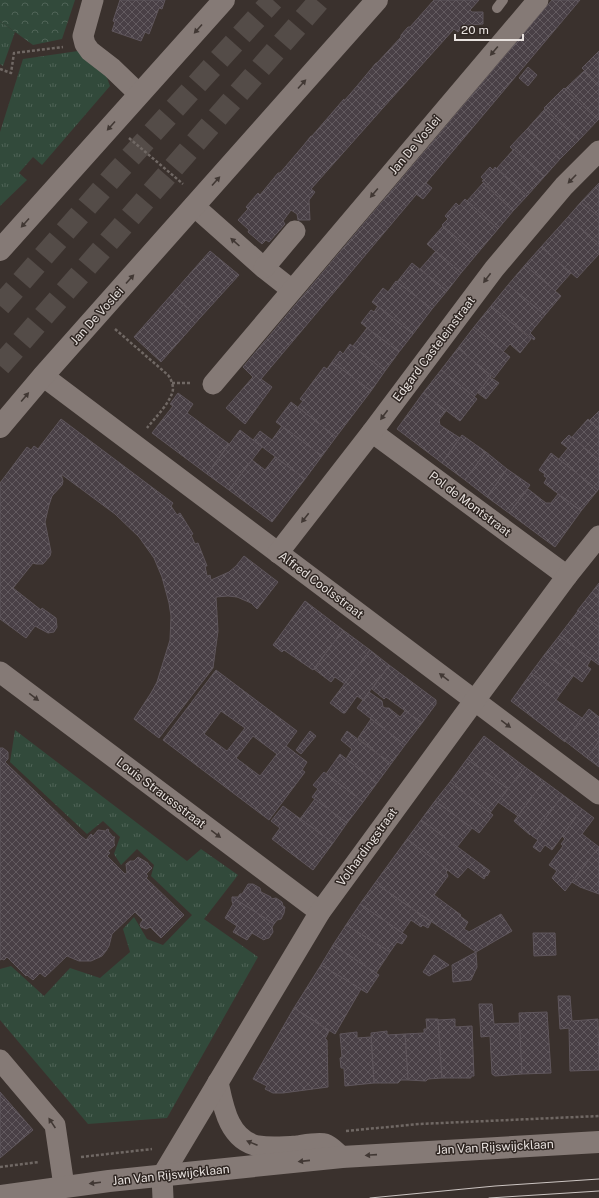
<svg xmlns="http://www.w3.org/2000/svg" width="599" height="1198" font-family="'Public Sans',sans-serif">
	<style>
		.grass { fill: url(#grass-tufts) }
		.park { fill: url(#park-crowns) }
		.building { fill: url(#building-cross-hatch); stroke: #5f565c; fill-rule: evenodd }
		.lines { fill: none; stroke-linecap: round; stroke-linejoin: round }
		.highway-tunnel { stroke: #544c48; stroke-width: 22; stroke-dasharray: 22 11; stroke-linecap: butt }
		.path { stroke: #706864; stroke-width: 2.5; stroke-dasharray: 3 2; stroke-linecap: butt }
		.lane { stroke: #857a76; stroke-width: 10 }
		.street { stroke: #857a76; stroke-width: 21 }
		.secondary { stroke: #857a76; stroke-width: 22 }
		.tram { stroke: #ccc5c2; stroke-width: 1 }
		.oneway { fill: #413834 }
		.labels { text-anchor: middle; stroke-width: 3; stroke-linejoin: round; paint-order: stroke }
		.street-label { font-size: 12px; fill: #e8e2df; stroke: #302723 }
	</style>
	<defs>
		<pattern id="grass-tufts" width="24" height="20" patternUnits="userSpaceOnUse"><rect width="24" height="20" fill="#324a3b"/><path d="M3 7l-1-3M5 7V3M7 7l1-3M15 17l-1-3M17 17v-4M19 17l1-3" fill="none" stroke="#506457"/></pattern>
		<pattern id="park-crowns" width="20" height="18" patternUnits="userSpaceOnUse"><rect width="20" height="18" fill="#324a3b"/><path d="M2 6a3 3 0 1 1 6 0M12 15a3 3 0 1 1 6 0" fill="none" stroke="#506457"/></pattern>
		<pattern id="building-cross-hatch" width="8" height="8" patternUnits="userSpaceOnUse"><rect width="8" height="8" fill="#494046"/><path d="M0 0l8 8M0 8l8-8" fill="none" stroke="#635b60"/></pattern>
	</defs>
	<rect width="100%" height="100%" fill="#3a312d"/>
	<!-- grass -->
	<g class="grass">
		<path d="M0,21L15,32L3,66L0,64Z"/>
		<path d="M78,51L106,75L110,86L42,165L33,157L19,173L27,180L0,206V132L23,59Z"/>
		<path d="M15,730L187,861L201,849L238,875L204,919L258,957L167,1118L88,1124L0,1020V969L11,966L44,996L70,968L100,978L130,952L123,929L134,917L147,939L163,945L192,915L151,876L154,865L137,849L121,865L114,854L120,837L103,821L87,834L10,762Z"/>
	</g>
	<!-- park -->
	<path class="park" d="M0,0H75L62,39L33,45L0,21Z"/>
	<!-- building -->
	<g class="building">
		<path d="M120,0H165L162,9L159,8L149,34L145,32L141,41L112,31L115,22L113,21Z"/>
		<path d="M434,0H479L470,10L472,12H483V24L468,25L462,29L461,28L458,32L454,29L382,109L357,86L376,63H377L401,37V35L408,27H410Z"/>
		<path d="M552,0H580L261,379L272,387L245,424L226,408L253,377L243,367Z"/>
		<path d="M599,51V85L582,68Z"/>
		<path d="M528,67L537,75L528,86L519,78Z"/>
		<path d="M584,71L599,85V119L598,120L565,89Z"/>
		<path d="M357,86L382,109L311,189L315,192L309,200L310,220H298L297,214L291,210L283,221L285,224L269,242L266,240L262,244L248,232L249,230L238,220L248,209L246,207L258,193L260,195L278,173H280L303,146L311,136H312L344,99V101Z"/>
		<path d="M564,88L598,120L579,140L544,108Z"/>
		<path d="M545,109L579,140L560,159L527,129Z"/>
		<path d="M527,129L560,159L544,177L510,147Z"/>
		<path d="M514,149L544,177L527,196L497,168Z"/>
		<path d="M490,167L493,170L495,167L527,196L513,211L482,181L484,180L481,177Z"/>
		<path d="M426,183L432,188L423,199L416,194Z"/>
		<path d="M483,183L513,211L498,229L467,201Z"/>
		<path d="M599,183V217L581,202Z"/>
		<path d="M465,199L498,229L476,255L442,225L448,219L445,216L456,203L459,206Z"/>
		<path d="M581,202L599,217V244L568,217Z"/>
		<path d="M568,217L599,244V254L577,278L541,247Z"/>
		<path d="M443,226L476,255L461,273L427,244Z"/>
		<path d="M541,247L571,273L555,291L525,265Z"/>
		<path d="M210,251L239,275L199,319L172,294Z"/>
		<path d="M436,251L461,273L447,291L420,269Z"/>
		<path d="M412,263L447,291L432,309L397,282Z"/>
		<path d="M525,265L561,296L545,315L508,285Z"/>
		<path d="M396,281L432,309L413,334L372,302L383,288L388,292Z"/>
		<path d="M508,285L545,315L530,333L535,338L534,340L491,306Z"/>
		<path d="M172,294L199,319L161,362L134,337Z"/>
		<path d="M378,306L413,334L399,352L361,323L371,310L374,312Z"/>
		<path d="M491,306L531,339L520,353L510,344L503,352L474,327Z"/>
		<path d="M474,327L510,357L494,378L458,348Z"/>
		<path d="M367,328L399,352L385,371L353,346Z"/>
		<path d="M350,344L385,371L371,391L332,362L340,351L343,354Z"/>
		<path d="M458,348L491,376L474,397L441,370Z"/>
		<path d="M332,362L371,391L336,437L298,407L303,401L300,399L324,367L327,369Z"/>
		<path d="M441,370L477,399L460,421L423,393Z"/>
		<path d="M490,377L499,383L486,399L478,393Z"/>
		<path d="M178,393L193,404L187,413L229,444L207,474L152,433L173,406L170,404Z"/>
		<path d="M423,393L446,411L439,420L440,425L460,438L442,463L397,429Z"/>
		<path d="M291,402L336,437L322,456L276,422Z"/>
		<path d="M599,411V429L590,420Z"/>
		<path d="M61,419L173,503L171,506L177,515L180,513L193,534L191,535L195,544L198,543L207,566H205L207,576L210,575L211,580L229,572L236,566L244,556L278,582L257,609L251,603L237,597L228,596L216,597L218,631L213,668L159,738L134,719L151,693L157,682L170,640L171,616L169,603L162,577L154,558L139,537L115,514L61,474L63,481L62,485L52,496L49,505L45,522L51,552L50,556L43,564H36L33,563L13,588L41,610L42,608L56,618L57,627L54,632L48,633L35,626L26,638L0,619V483L27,447L31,450L34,446L38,449Z"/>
		<path d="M588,419L599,429V460L572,437Z"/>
		<path d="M282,426L322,456L305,479L253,440L260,431L272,440Z"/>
		<path d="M240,430L262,447L229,490L207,474Z"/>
		<path d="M462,435L486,452L465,480L442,463Z"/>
		<path d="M569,435L599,460V488L598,490L559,459L568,448L561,443Z"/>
		<path d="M486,452L507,469L487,497L465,480Z"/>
		<path d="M551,453L598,490L581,511L544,483L547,478L544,476L545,474L539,470Z"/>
		<path d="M275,457L305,479L272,522L229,490L252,460L265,470Z"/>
		<path d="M507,469L530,485L509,513L487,497Z"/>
		<path d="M528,489L546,503H551L558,494L581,511L555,547L509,513Z"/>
		<path d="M599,583V597L592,592Z"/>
		<path d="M592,592L599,597V627L577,611Z"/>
		<path d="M305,601L343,630L313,670L284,650L282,652L273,645Z"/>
		<path d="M578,611L599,627V665L559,636Z"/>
		<path d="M343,630L370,650L345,684L335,677L331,682L314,669Z"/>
		<path d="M559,636L591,659L587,666L591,669L582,682L545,654Z"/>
		<path d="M370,650L389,665L363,700L357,696L345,713H343L330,703Z"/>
		<path d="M545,654L574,675L560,694L531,673Z"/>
		<path d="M389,665L436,700V704L422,723L386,697L384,699L372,689Z"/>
		<path d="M216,670L297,731L286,746L307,762L302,770L305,772L269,820L163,740ZM221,711L245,728L227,751L204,734ZM253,736L277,754L260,776L236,758Z"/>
		<path d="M531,673L560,694L556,700L582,718L565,742L511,701Z"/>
		<path d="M369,692L382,701L383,707L385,708H389L400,717L405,711L422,723L405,745L357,708Z"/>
		<path d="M589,709L599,717V741L587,758L565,741Z"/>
		<path d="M371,719L405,745L391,764L358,738Z"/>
		<path d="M310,731L316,736L301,754L296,750Z"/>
		<path d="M347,731L391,764L377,783L346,759L352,749L341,740Z"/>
		<path d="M484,736L525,767L508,789L467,759Z"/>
		<path d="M599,741V767L587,758Z"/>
		<path d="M0,748H3L8,752V759L5,762L81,836L86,840L91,834L93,836L98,830L106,831L107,829L109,830L108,831L113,837H115L114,838V844L115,845L108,851L110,853L107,856L125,874L127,873L126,864L130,861H134L138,857L148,863V864L152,868L146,874L148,876L146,878L184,915L161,938L150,927L146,929L141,927L140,924L143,920L135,912L112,934L109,946L106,951L102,956L91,961H79L67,956L45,977L40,973L33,980L27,975L26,976L7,957L4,960L2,959L0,960Z"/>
		<path d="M340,754L377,783L363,802L326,774Z"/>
		<path d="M467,759L508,789L490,813L450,782Z"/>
		<path d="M525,767L544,781L518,816L498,802Z"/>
		<path d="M324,772L363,802L347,823L312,797L318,789L313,785Z"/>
		<path d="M544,781L563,795L532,836L530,834V835L514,821Z"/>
		<path d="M450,782L493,815L479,833L435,801Z"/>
		<path d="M563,795L582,809L552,850L545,845L540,852L533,847L538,840L532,836Z"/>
		<path d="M315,799L347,823L333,843L300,819Z"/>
		<path d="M435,801L472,828L457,847L421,820Z"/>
		<path d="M283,806L333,843L313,870L272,839L280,828L271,821Z"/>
		<path d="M582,809L594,818L582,834L599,847L565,891L552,878L557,871L549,865L563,846L561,844L565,839L562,836Z"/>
		<path d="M421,820L490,871L487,876L486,875L484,879L468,867L458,878L407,839Z"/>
		<path d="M407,839L448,870L446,872L448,876L434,895L461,915L460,916L468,922L464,929L469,932L501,914L512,931L476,952L375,883Z"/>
		<path d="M599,847V894L580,887L572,882Z"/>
		<path d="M375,883L431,922L428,928L423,925L421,927L411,920L402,933L360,904Z"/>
		<path d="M248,884H253L260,888L261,892L271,897V899L276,898L282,902L283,906L285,907L284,913L281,919L277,920L274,924L232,897H238L240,894H242Z"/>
		<path d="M232,897L274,924L272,927L273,932L269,938L265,939L264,940L252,933L247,940L233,932L237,926L225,918L233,904L232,901Z"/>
		<path d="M360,904L407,936L402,944L397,942L390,952L346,925Z"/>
		<path d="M346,925L390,952L376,973L333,945Z"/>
		<path d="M533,933H555L556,955L534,956Z"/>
		<path d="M333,945L379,975L367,993L321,965Z"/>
		<path d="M476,952L477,967L471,980L453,982L452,965Z"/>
		<path d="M434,955L449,965L429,976L423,972Z"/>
		<path d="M321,965L361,989L335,1034L294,1008Z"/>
		<path d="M558,996H570L572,1021L598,1019L599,1070L570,1071L569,1028L560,1029Z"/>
		<path d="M479,1004H492L494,1024L520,1023L522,1074L495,1076L492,1074L490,1036L481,1037Z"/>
		<path d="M294,1008L329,1031L325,1039L327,1040L328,1087L283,1093H273L265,1089L267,1086L253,1079Z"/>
		<path d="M547,1012L551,1073L522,1074L519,1013Z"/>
		<path d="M426,1019H438L442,1078L428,1079L426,1081L408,1080L405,1034L424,1033V1029H427Z"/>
		<path d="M455,1019V1027L472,1026L474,1076H471V1078H442L438,1020Z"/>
		<path d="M387,1031V1035L405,1034L408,1080H401L398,1083H374L371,1033Z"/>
		<path d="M357,1032V1038L371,1037L374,1083L345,1086L344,1068H341L340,1058L342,1057L340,1034Z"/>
		<path d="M0,1092L33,1130L0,1158Z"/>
	</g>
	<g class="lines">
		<!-- highway-tunnel -->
		<g class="highway-tunnel">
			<path d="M0,306L118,171L273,0"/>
			<path d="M0,366L320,0"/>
		</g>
		<!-- path -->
		<g class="path">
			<path d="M0,69L11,73L14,53L63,47"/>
			<path d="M129,138L183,184"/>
			<path d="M115,329L168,375C171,379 173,384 173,389C172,401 154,419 147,428"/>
			<path d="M172,383H192"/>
			<path d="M346,1131L419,1124L599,1116"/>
			<path d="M81,1157L152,1149"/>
			<path d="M0,1167L39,1162"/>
		</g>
		<!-- lane -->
		<path class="lane" d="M497,8L503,0"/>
		<!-- street -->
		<g class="street">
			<path d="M93,0L83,36L85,44L90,51L112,68L139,94"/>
			<path d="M194,206L264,268L292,290"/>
			<path d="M264,268L295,231"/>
			<path d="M43,376L599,794"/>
			<path d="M213,384L538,0"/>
			<path d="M372,432L567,576"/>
			<path d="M278,553L372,432L494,269L564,186L599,151"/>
			<path d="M0,672L320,912"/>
			<path d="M0,1060L55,1125L64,1186"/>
			<path d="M218,1082C223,1105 228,1140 258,1146C271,1148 284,1147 297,1146C304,1145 319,1142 325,1144C331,1146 337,1153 342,1157"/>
			<path d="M163,1198L162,1176L320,912L475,700L567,576L599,536"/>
		</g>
		<!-- secondary -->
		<g class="secondary">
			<path d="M0,250L224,0"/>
			<path d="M0,427L43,376L377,0"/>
			<path d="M0,1196L109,1181L342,1157L599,1142"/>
		</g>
		<!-- tram -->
		<g class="tram">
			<path d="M370,1198L495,1186L599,1179"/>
			<path d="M489,1198L599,1191"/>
		</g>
	</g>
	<!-- one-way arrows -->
	<defs><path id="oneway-solid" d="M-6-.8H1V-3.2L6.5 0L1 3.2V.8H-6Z"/></defs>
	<g class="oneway">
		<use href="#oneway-solid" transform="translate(198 29) rotate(132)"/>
		<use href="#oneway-solid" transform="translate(494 51) rotate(130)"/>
		<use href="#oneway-solid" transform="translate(302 84) rotate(-48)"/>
		<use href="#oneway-solid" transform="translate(111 126) rotate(132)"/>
		<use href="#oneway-solid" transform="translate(572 179) rotate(134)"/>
		<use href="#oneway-solid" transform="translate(216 181) rotate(-48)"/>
		<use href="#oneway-solid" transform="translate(374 193) rotate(130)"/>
		<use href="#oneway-solid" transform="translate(25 223) rotate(132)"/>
		<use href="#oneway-solid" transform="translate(235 242) rotate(-138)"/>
		<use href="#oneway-solid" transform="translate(487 278) rotate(127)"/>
		<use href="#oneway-solid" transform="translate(130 279) rotate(-48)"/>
		<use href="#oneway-solid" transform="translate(25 397) rotate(-50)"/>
		<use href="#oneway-solid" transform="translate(384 415) rotate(127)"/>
		<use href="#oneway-solid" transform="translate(305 518) rotate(128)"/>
		<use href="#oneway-solid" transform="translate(444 677) rotate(-143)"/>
		<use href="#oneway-solid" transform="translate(34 697) rotate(37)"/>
		<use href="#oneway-solid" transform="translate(506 724) rotate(37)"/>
		<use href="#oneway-solid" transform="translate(216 834) rotate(37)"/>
		<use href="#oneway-solid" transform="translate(52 1123) rotate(-124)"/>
		<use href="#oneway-solid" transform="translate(252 1143) rotate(-158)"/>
		<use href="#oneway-solid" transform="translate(371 1155) rotate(176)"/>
		<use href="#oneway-solid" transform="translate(304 1161) rotate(174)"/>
		<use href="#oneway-solid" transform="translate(95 1183) rotate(173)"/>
	</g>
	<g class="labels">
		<!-- street labels -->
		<g class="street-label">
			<text transform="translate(415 145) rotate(-50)" y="4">Jan De Voslei</text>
			<text transform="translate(97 316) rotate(-48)" y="4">Jan De Voslei</text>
			<text transform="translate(434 349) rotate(-53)" y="4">Edgard Casteleinstraat</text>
			<text transform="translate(470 504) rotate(37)" y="4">Pol de Montstraat</text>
			<text transform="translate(321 585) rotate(37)" y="4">Alfred Coolsstraat</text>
			<text transform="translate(161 793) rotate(37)" y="4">Louis Straussstraat</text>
			<text transform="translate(367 847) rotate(-54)" y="4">Volhardingstraat</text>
			<text transform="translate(495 1147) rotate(-3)" y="4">Jan Van Rijswijcklaan</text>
			<text transform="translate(171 1175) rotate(-6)" y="4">Jan Van Rijswijcklaan</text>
		</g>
	</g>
	<!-- scale -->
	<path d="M455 34v6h68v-6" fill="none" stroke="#e8e2df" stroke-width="2"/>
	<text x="461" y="34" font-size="12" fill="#e8e2df" stroke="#302723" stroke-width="3" paint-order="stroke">20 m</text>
</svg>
